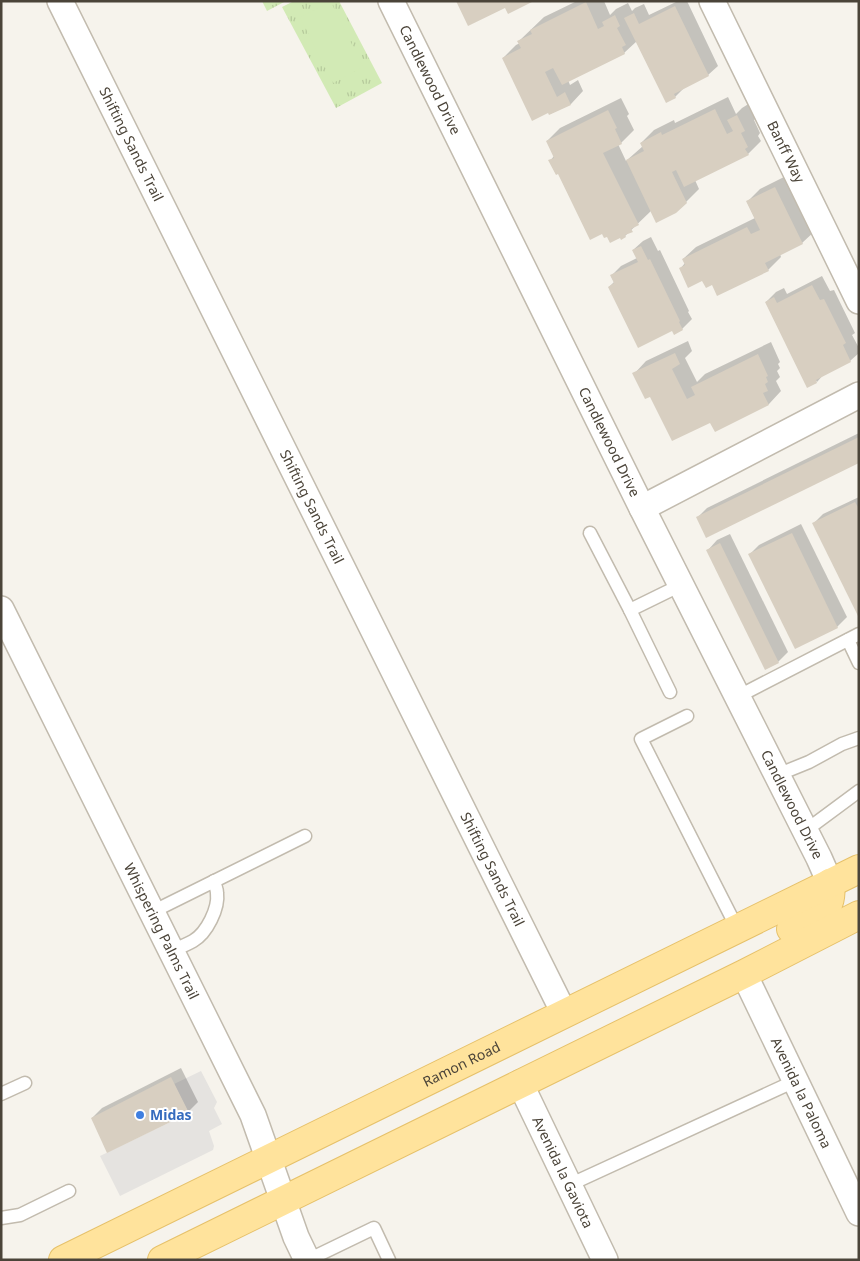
<svg xmlns="http://www.w3.org/2000/svg" width="860" height="1261" font-family="'Noto Sans',sans-serif">
	<style>
		.park { fill: url(#park-tufts) }
		.pitch { fill: #d2eab5 }
		.parking { fill: #e5e3e0 }
		.shadow { fill: #0003 }
		.building { fill: #d8cfc1 }
		.lines { fill: none; stroke-linecap: round; stroke-linejoin: round }
		.service-casing { stroke: #c2bbae; stroke-width: 15 }
		.minor-casing { stroke: #c2bbae; stroke-width: 28 }
		.primary-casing { stroke: #e6c16a; stroke-width: 30 }
		.service { stroke: #fff; stroke-width: 12 }
		.minor { stroke: #fff; stroke-width: 25 }
		.primary { stroke: #ffe39c; stroke-width: 28 }
		.shop-dot { fill: #3f7fe0; stroke: #fff; stroke-width: 2 }
		.labels { text-anchor: middle; stroke-width: 4; stroke-linejoin: round; paint-order: stroke }
		.street-label { font-size: 14px; fill: #4b4439; stroke: #fff }
		.shop-label { font-size: 14px; font-weight: bold; fill: #366cbe; stroke: #fff; text-anchor: start }
	</style>
	<defs>
		<pattern id="park-tufts" width="24" height="20" patternUnits="userSpaceOnUse" patternTransform="scale(1.25)"><rect width="24" height="20" fill="#d2eab5"/><path d="M3 7l-1-3M5 7V3M7 7l1-3M15 17l-1-3M17 17v-4M19 17l1-3" fill="none" stroke="#b6ca9c"/></pattern>
	</defs>
	<rect width="100%" height="100%" fill="#f6f3ec"/>
	<!-- park -->
	<g class="park">
		<path d="M262,1H286L267,11Z"/>
		<path d="M294,1H339L382,83L336,108L282,7Z"/>
	</g>
	<!-- pitch -->
	<path class="pitch" d="M331,2L363,67L333,83L300,17Z"/>
	<!-- parking -->
	<path class="parking" d="M201,1071L217,1102L214,1108L222,1124L209,1131L214,1146L213,1150L120,1196L100,1156L189,1113L174,1084Z"/>
	<!-- shadow -->
	<g class="shadow">
		<path d="M577,1H604L610,15L616,9L628,3L632,11L635,8L644,4L649,15L678,1H687L718,66L708,75L685,87L675,97L637,41L624,53L568,80L570,85L578,80L583,91L571,104L550,114L503,58L516,45L520,43L519,41L544,17Z"/>
		<path d="M728,97L736,114L742,108L750,103L757,117L754,120L760,133L758,136L761,141L748,154L695,180L699,189L676,212L652,210L625,236L558,172L550,161L554,156L547,141L560,128L621,98L629,114L627,116L634,130L621,143L618,144L626,161L643,146L641,143L654,130L674,120L675,123Z"/>
		<path d="M788,175L815,231L802,243L780,254L781,257L768,270L713,284L680,269L685,263L683,259L696,247L755,218L747,202L760,189Z"/>
		<path d="M651,237L658,251L660,250L689,311L688,312L692,319L682,329H672L609,287L614,282L611,276L621,266L637,258L633,250L643,241Z"/>
		<path d="M822,276L830,291L834,290L855,333L852,335L859,348V353L850,361L824,374L817,382L766,302L776,292L784,288L787,294Z"/>
		<path d="M688,341L692,351L685,358L697,382L705,374L771,342L780,362L778,364L780,368L777,371L780,377L776,381L781,391L769,404L711,421L651,395L634,374L646,361Z"/>
		<path d="M859,433V461L697,518L707,508Z"/>
		<path d="M859,497V616L814,523L823,514Z"/>
		<path d="M801,524L847,617L837,627L750,554L759,545Z"/>
		<path d="M730,534L788,652L778,662L708,550L717,540Z"/>
		<path d="M181,1068L198,1102L188,1112L92,1118L102,1108Z"/>
	</g>
	<!-- building -->
	<g class="building">
		<path d="M456,1H534L508,14L505,8L468,26Z"/>
		<path d="M586,2L598,29L604,26L602,22L615,15L620,26L617,28L626,45L622,47L625,54L562,85L553,68L545,72L557,97L565,92L571,105L549,115L548,113L532,121L502,58L521,48L517,41L532,34L530,30Z"/>
		<path d="M675,6L709,76L674,94L676,98L666,103L624,18L634,13L639,24Z"/>
		<path d="M715,109L727,134L733,131L727,120L737,115L745,131L741,133L748,147L745,149L749,155L684,187L676,170L672,172L687,203L676,213L656,223L626,160L644,151L640,143L661,132L662,135Z"/>
		<path d="M608,110L617,128L615,129L622,144L603,153L639,225L631,229L633,232L625,235L626,237L621,240L620,238L610,243L607,237L604,238L602,234L590,240L558,174L556,175L548,160L554,158L546,141Z"/>
		<path d="M775,187L803,244L765,263L769,271L717,296L712,285L706,288L702,281L688,288L679,268L685,265L682,259L747,227L751,234L760,230L746,201Z"/>
		<path d="M641,246L648,260L650,259L680,321L679,322L683,330L674,335L672,331L638,348L608,287L614,283L610,275L638,262L632,250Z"/>
		<path d="M812,285L820,300L824,299L846,343L843,345L851,362L816,380L817,383L807,388L765,302L774,297L777,303Z"/>
		<path d="M675,353L680,364L672,369L687,399L695,395L691,387L758,354L768,376L766,377L768,382L765,384L768,391L763,393L769,405L715,432L710,423L672,441L650,397L645,399L632,373Z"/>
		<path d="M859,437V463L706,538L696,517Z"/>
		<path d="M855,502L859,509V618L812,523Z"/>
		<path d="M792,533L838,628L795,649L748,554Z"/>
		<path d="M720,543L779,663L765,670L706,550Z"/>
		<path d="M171,1077L189,1113L107,1153L91,1118Z"/>
	</g>
	<g class="lines">
		<defs>
			<g id="service">
				<path d="M590,533L630,610"/>
				<path d="M848,640L859,663"/>
				<path d="M670,692L630,610L681,585"/>
				<path d="M737,697L859,634"/>
				<path d="M687,716L641,739L737,928"/>
				<path d="M777,775L809,762L842,744L859,738"/>
				<path d="M805,831L859,791"/>
				<path d="M152,912L305,836"/>
				<path d="M171,951C178,948 186,945 193,941C207,933 219,908 217,893C217,889 215,885 214,881"/>
				<path d="M1,1094L25,1083"/>
				<path d="M569,1185L795,1081"/>
				<path d="M1,1218L20,1215L69,1191"/>
				<path d="M308,1260L374,1228L389,1260"/>
			</g>
			<g id="minor">
				<path id="s1" d="M60,1L564,1013"/>
				<path id="s2" d="M391,1L642,508L819,858L830,883"/>
				<path id="s3" d="M712,1L859,301"/>
				<path d="M642,508L859,395"/>
				<path id="s4" d="M1,609L253,1115L296,1237L307,1260"/>
				<path id="s5" d="M744,974L859,1213"/>
				<path id="s6" d="M520,1083L605,1260"/>
			</g>
			<g id="primary">
				<path d="M791,929C815,917 834,915 830,883"/>
				<path id="s7" d="M63,1260L859,869"/>
				<path d="M162,1260L744,974L859,915"/>
			</g>
		</defs>
		<!-- service casing -->
		<use href="#service" class="service-casing"/>
		<!-- minor casing -->
		<use href="#minor" class="minor-casing"/>
		<!-- primary casing -->
		<use href="#primary" class="primary-casing"/>
		<!-- service -->
		<use href="#service" class="service"/>
		<!-- minor -->
		<use href="#minor" class="minor"/>
		<!-- primary -->
		<use href="#primary" class="primary"/>
	</g>
	<!-- markers -->
	<circle class="shop-dot" cx="140" cy="1115" r="5"/>
	<g class="labels">
		<!-- street labels -->
		<g class="street-label">
			<text dy="5" stroke="none"><textPath href="#s2" startOffset="88">Candlewood Drive</textPath></text>
			<text dy="5" stroke="none"><textPath href="#s1" startOffset="160">Shifting Sands Trail</textPath></text>
			<text dy="5" stroke="none"><textPath href="#s3" startOffset="168">Banff Way</textPath></text>
			<text dy="5" stroke="none"><textPath href="#s2" startOffset="492">Candlewood Drive</textPath></text>
			<text dy="5" stroke="none"><textPath href="#s1" startOffset="565">Shifting Sands Trail</textPath></text>
			<text dy="5" stroke="none"><textPath href="#s2" startOffset="898">Candlewood Drive</textPath></text>
			<text dy="5" stroke="none"><textPath href="#s1" startOffset="970">Shifting Sands Trail</textPath></text>
			<text dy="5" stroke="none"><textPath href="#s4" startOffset="360">Whispering Palms Trail</textPath></text>
			<text dy="5" stroke="none"><textPath href="#s7" startOffset="444">Ramon Road</textPath></text>
			<text dy="5" stroke="none"><textPath href="#s5" startOffset="132">Avenida la Paloma</textPath></text>
			<text dy="5" stroke="none"><textPath href="#s6" startOffset="99">Avenida la Gaviota</textPath></text>
		</g>
		<!-- shop labels -->
		<g class="shop-label">
			<text x="150" y="1120">Midas</text>
		</g>
	</g>
	<!-- border -->
	<rect width="860" height="1261" fill="none" stroke="#4b4439" stroke-width="5"/>
</svg>
